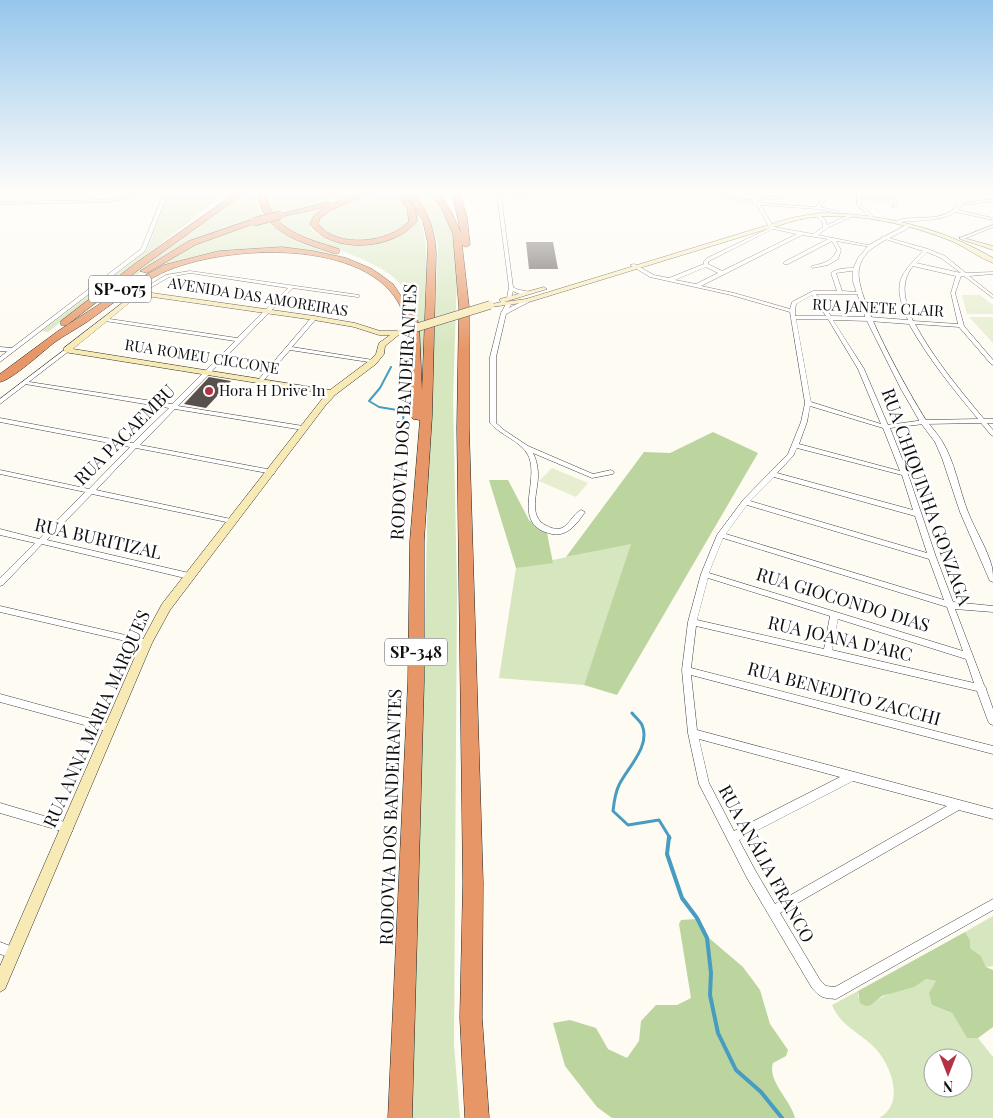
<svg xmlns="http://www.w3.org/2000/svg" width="993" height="1118" font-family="'Playfair Display',serif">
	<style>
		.green { fill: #d6e6be; fill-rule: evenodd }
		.forest { fill: #bcd59f }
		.pitch { fill: #e6eecf }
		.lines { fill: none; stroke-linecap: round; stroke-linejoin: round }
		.stream-far2 { stroke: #499cc1; stroke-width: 2 }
		.stream-far1 { stroke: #499cc1; stroke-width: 3 }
		.stream { stroke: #499cc1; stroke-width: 4 }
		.building { fill: #57504c }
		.minor-casing { stroke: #424242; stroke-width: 1 }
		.tertiary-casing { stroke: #424242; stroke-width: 1 }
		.secondary-casing { stroke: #313131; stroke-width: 1 }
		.motorway-casing { stroke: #202020; stroke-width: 1 }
		.minor { fill: #fff; fill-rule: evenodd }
		.tertiary { fill: #fff; fill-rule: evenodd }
		.secondary { fill: #f8eab4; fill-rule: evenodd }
		.motorway { fill: #e79767; fill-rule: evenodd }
		.secondary-bridge-casing { stroke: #313131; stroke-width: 9; stroke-linecap: butt }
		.motorway-bridge-casing { stroke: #202020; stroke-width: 9; stroke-linecap: butt }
		.secondary-bridge { stroke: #f8eab4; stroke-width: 8 }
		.motorway-bridge { stroke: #e79767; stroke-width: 8 }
		.poi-dot { fill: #b33344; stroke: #fff; stroke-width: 2 }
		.labels { text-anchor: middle; stroke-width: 5; stroke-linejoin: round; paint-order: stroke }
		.far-street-label { font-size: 15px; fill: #0f0f0f; stroke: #fff }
		.far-poi-label { font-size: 15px; fill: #0f0f0f; stroke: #fff; text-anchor: start }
		.shield { fill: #fff; stroke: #575757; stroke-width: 1 }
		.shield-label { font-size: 16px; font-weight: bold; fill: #0f0f0f }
		.street-label { font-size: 18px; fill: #0f0f0f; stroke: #fff }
	</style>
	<rect width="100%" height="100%" fill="#fefbf3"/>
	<!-- green -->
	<g class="green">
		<path d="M171,193H226L48,332L42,331L147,250L167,197Z"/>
		<path d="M244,193H257L258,207L264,218L188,243L166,254L55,333L145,264Z"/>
		<path d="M265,193H359L271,216Z"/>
		<path d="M371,193H398L410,214L408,223C383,242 343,248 319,225C319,208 358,199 371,193Z"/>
		<path d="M413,193H430L444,212L453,232L457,276L453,399L457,589L454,1045L460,1118H411L418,830L424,680L428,473L438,246C434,227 427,207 413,193Z"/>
		<path d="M863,193H896L897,195L890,203L863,201Z"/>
		<path d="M334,205C322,209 310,214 310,228C326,248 396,245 412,228C418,221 416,214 413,206C437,231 423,340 421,377C416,289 415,278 329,246C310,239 291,233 275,219Z"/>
		<path d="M267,221C294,247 378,259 392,285L338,258L261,248L220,251L195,257L136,281C176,251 219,233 267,221Z"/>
		<path d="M632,543L584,685L499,678L516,568Z"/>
		<path d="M993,916V966L986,967L981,956L970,948V940L965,932Z"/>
		<path d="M926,979L936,981L932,1005L952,1013L967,1038H978L993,1057V1118H879C905,1104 892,1067 876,1049C861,1033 841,1027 832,1005L858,991V997L871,1005C887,990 908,991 926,979ZM933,1058H963V1088H933Z"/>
	</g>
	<!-- forest -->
	<g class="forest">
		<path d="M713,432L758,453L617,695L584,685L631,544L566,557L644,452L670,453Z"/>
		<path d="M489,480H508L529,520L547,533L553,563L516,568Z"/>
		<path d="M696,919L709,938L743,967L760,990L770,1024L788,1050L786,1056L773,1063C767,1081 791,1100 795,1118H612L597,1107L565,1066L553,1023L570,1020L596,1028L608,1049L627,1058L639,1041L641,1021L656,1005H677L691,998L679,924L681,920Z"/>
		<path d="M965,932L970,940V948L981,956L986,967L993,970V1027L978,1038H967L952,1013L932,1005L929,993L936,981L926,979L914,987L882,996L871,1005L866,1006L860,1003L858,991Z"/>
	</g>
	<!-- pitch -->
	<g class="pitch">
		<path d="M962,295H980L993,305V314H967Z"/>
		<path d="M969,317H993V343Z"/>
		<path d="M552,468L588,483L576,497L539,481Z"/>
	</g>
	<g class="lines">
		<!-- stream-far2 -->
		<path class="stream-far2" d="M391,367L380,388L369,401L379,407L403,411L404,432"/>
		<!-- stream-far1 -->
		<path class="stream-far1" d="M632,713C635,717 640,721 642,725C651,746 628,767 619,785C615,793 614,802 613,811L628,825L659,820L670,838"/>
		<!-- stream -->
		<path class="stream" d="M669,837L667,854L682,898L697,918L707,938L711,973L710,995L718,1033L736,1070L761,1092L782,1118"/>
	</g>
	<!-- building -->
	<g class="building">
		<path d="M526,242H553L558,269H529Z"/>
		<path d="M209,377L231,381L206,408L184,404Z"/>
	</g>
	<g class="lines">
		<defs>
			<g id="minor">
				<path d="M150,193H163L105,202L0,204V202L105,200Z"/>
				<path d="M503,193L520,196L541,193H557L520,198L501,196L513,287C520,292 525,289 530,293C526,296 517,294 513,291L511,298L509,299L507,298L509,287L497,194Z"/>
				<path d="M699,193H710L754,201L745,193H750L755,198L782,196L781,193H785L787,197L785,198L757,200L759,202L769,204L816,207L826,193H830L820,207L838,211V213L817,209L760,205L774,227L813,234L823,227L822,221L816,216V214H818L825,219L827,225L851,214H853V216L827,228L818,235L873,246L871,247L836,241L841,250L838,259L828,265L812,268V266C824,263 832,262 837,250L832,241L788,264H784V262L828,239L802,235L701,286L734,293L790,309L792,302L813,291H837L831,273C837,268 848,268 856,268L858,269V270L836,273L842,291L859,292H861V294H816L831,316L869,317L908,320C893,285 897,277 923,251L882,238V236L928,249L945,256L966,273L993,272V274L969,276L993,295V298L964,276H961L955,293L964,326L993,360V365L991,364L959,327L915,324C934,359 959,389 984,419H993V423H987L993,430V436L991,435L981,423L924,424L890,428L908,474L936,557L953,602L993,606V612L955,609L984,685L986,688V689L993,709V725L990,724L988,721L977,691L696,626L691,668L993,746V754L691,675L697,730L993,809V819L959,810L780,913L820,980L826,986L835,987L993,899V910L836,999C823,998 821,998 812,988L747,878L699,784L688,733L682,670L688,622L701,574L717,535L743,500L788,454L801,422L805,403L790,312L731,295L650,277L630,265L634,264L654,275L669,278L704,264V261L707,258L770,228L756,204ZM773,229L797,234L722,271L708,264V262L711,260ZM927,252L941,258L961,273L916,263ZM913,266L956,276L951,293L958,324L913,321C905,302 899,283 913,266ZM706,267L718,273L696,284L675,280ZM812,295L826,316H795V311L796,304ZM796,319H828L858,369L881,424L811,402ZM833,320L869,321L909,324C928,358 953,389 978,419L924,420L888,425L864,369ZM810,406L883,428L900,471L799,444L807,422ZM797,448L902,475L913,510L777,473L793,456ZM774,477L915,516L927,553L750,501ZM747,505L929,559L944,600L726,534ZM723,538L947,607L963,651L709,573ZM708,578L830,616L824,649L697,620ZM838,619L966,659L974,683L832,650ZM699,739L840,777L734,831L709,783ZM853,781L947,806L775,904L755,870L739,840Z"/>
				<path d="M857,193H861V205L873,216V218H871L857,205Z"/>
				<path d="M897,193H901L896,206L893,207Z"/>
				<path d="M954,193H958L962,203L993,199V201L962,205L958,210L993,218V220L956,212C938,223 916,219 895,223L893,222C916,212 940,226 959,204Z"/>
				<path d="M993,225V227L964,239L960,238Z"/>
				<path d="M190,271L359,295V297H357L293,288L178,406L303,426L306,428L303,430L175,409L140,445L272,470L275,472L274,474H272L136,448L96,490L231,519L235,521L234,523H231L92,494L47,540L189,573L192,574L193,576L192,578L189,579L42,544L3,585L0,586V578L35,543L0,535V529L39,539L85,492L0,474V470L89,489L130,447L0,422V418L133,443L169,408L25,384L23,383V381L172,404L235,341L105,321L103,320V318L237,338L288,288L190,273L169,277L140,294L136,293L166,275Z"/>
				<path d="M527,299L529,300V302L506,314L496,357V423L504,430L528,446L593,474L611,470L614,472L613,474L592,478L533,453C537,461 538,468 538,476C538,492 527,517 547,526C551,528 556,530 562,528C570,524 573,514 581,510L585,512C577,524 567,537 552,534C509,525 541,481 528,455C521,441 500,435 490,423V357L501,313L507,302L512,303L509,308Z"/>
				<path d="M314,316L316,317V319L292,347L373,360L376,362L375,363L290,350L263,381H259V379L312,317Z"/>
				<path d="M0,347L12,348L15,350L12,352L0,351Z"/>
				<path d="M0,606L147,640L150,641L151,643L150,645L147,646L0,612Z"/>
				<path d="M0,694L110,724L113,725L115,728L113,731L110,732L0,702Z"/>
				<path d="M0,803L68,823L72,824L73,828L72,832L68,833L0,813Z"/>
				<path d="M0,942L18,949L20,953L18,957L14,959L0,954Z"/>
			</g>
			<g id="tertiary">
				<path d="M164,193H168L145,251L0,362V357L141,249Z"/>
				<path d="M908,224L912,225C895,239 864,243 859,269C853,295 910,395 926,420C931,427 937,433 942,441C955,462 959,489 968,512C975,530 987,548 992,567C993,572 993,578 993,582L990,581L989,579L960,512L942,458L935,442L920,422L901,389L866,319L853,282V269L858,258L869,245Z"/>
				<path d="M67,348L69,349V351L0,404V399Z"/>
			</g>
			<g id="secondary">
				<path d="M819,213C879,213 941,227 993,258V263C980,258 968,249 956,243C909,223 839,207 790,222L529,302L491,307L488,305L501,302L499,300L500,299L544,287L547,289L504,302L526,299L791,218Z"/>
				<path d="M960,237L993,246V250L960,239Z"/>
				<path d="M138,291L314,316L355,323L380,331H397L401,333L385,346L384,354L376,364L335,395L325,406L170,610L152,643L5,989L0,992V966L141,643L162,604L326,394L64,352V348ZM139,295L314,320L354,327L379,335H390L379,343L376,354L370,360L330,390L73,349Z"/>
			</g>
			<g id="motorway">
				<path d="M236,193H244L142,267L67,325H61V321L136,263Z"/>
				<path d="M258,193H266C269,231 309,239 339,249V253H333C302,242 261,233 258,193Z"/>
				<path d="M359,193H369L331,210L320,218L318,224C337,249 390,243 409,221L407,208L399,196L403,194L415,208L417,221C395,250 332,255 310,224L314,216L325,207L280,217L276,215L328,202L331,204Z"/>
				<path d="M406,193H413C428,211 435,230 436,253L432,416L424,541V681L412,1118H388L408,681L410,541L420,420L413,419L411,417C411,380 417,335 398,302C360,236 214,245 156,276C131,289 109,306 87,322C76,329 65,335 55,342C42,352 13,379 0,382V374L58,331L135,281L164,265L219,251L282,247L313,251L346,258L372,269L393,284L419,323L422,391L428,244L423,221Z"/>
				<path d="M432,193H439L451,211L461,233L452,193H460L467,218L470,245L466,247L462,245L469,307V428L483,883L482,1018L489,1118H465L460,1018L463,883L457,428L459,307L453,234L443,211Z"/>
				<path d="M251,220L258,222L195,245L147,273L140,271L189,241Z"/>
			</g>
		</defs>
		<!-- minor casing -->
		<use href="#minor" class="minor-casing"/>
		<!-- tertiary casing -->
		<use href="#tertiary" class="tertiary-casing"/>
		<!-- secondary casing -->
		<use href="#secondary" class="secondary-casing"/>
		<!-- motorway casing -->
		<use href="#motorway" class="motorway-casing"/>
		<!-- minor -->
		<use href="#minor" class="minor"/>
		<!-- tertiary -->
		<use href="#tertiary" class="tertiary"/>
		<!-- secondary -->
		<use href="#secondary" class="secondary"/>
		<!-- motorway -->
		<use href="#motorway" class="motorway"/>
		<defs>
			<path id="secondary-bridge" d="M402,332L490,305"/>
			<path id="motorway-bridge" d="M254,222L280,215"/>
		</defs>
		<!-- secondary-bridge casing -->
		<use href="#secondary-bridge" class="secondary-bridge-casing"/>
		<!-- motorway-bridge casing -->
		<use href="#motorway-bridge" class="motorway-bridge-casing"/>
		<!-- secondary-bridge -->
		<use href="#secondary-bridge" class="secondary-bridge"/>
		<!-- motorway-bridge -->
		<use href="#motorway-bridge" class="motorway-bridge"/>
	</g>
	<!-- sky -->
	<linearGradient id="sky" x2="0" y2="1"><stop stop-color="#96c6ec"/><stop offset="0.55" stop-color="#fffdfa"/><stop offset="1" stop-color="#fffdfa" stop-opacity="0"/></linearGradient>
	<rect width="993" height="350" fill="url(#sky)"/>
	<!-- markers -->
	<circle class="poi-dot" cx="209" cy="391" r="5"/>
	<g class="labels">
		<!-- far-street labels -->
		<g class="far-street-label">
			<text transform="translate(258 297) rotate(9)" y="5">AVENIDA DAS AMOREIRAS</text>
			<text transform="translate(878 308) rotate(3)" y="5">RUA JANETE CLAIR</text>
			<text transform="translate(202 357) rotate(9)" y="5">RUA ROMEU CICCONE</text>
		</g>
		<!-- far-poi labels -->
		<g class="far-poi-label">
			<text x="219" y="396">Hora H Drive In</text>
		</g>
		<!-- shield labels -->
		<g class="shield">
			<rect x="89" y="275.5" width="62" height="27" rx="4"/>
			<rect x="385" y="638.5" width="62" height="27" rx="4"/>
		</g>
		<g class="shield-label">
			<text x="120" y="295">SP-075</text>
			<text x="416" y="658">SP-348</text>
		</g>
		<!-- street labels -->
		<g class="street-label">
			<text transform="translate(404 412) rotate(-87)" y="6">RODOVIA DOS BANDEIRANTES</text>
			<text transform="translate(125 435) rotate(-45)" y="6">RUA PACAEMBU</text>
			<text transform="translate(926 497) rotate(70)" y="6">RUA CHIQUINHA GONZAGA</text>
			<text transform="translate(98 539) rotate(13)" y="6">RUA BURITIZAL</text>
			<text transform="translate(843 600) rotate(17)" y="6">RUA GIOCONDO DIAS</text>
			<text transform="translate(840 639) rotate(13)" y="6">RUA JOANA D'ARC</text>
			<text transform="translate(844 694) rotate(15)" y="6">RUA BENEDITO ZACCHI</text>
			<text transform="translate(97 719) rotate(-66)" y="6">RUA ANNA MARIA MARQUES</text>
			<text transform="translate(391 817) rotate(-88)" y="6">RODOVIA DOS BANDEIRANTES</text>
			<text transform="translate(766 864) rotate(61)" y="6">RUA ANÁLIA FRANCO</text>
		</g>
	</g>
	<!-- north arrow -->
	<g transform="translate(948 1073) rotate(180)"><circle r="24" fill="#ffffff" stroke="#9f9f9f"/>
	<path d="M0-4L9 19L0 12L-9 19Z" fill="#b33344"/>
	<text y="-8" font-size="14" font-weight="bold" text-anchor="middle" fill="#0f0f0f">N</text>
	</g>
</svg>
